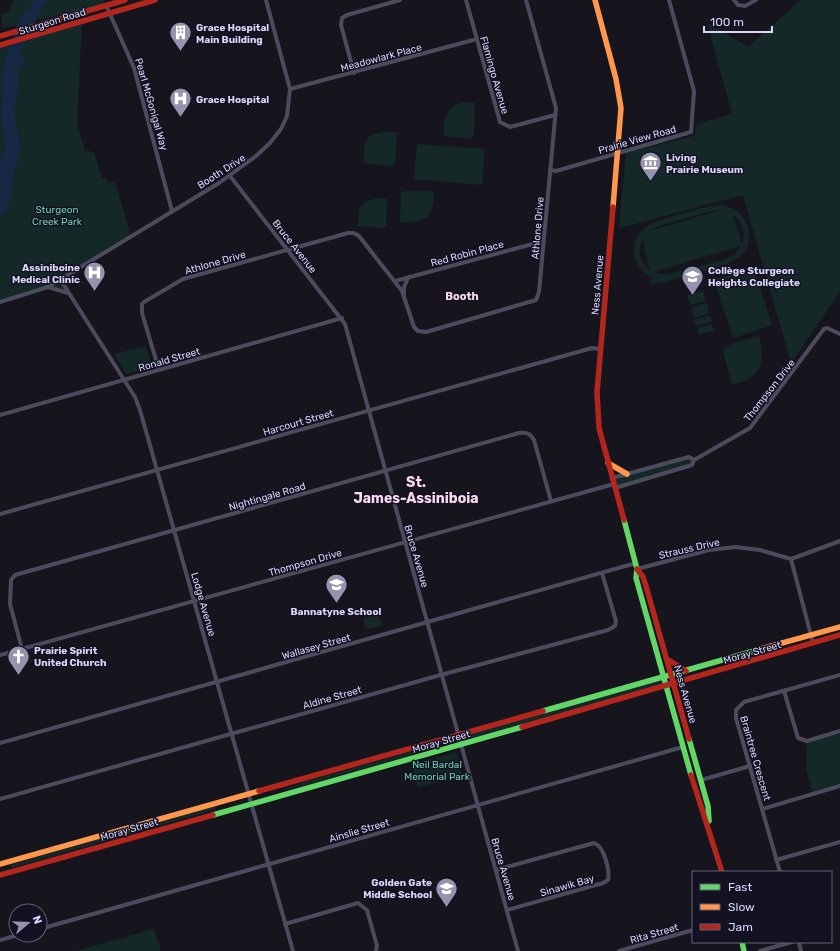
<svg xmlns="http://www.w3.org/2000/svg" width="840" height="951" font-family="Rubik,sans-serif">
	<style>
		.green { fill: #152828; fill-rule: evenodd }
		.water { fill: #162843 }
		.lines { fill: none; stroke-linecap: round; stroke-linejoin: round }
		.street { stroke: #4c4b5d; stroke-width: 4 }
		.fast { stroke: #63d668; stroke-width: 5.5 }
		.slow { stroke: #ff974d; stroke-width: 5.5 }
		.jam { stroke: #b3261e; stroke-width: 5.5 }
		.labels { text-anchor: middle; stroke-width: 3; stroke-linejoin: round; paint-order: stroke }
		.street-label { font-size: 10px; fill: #dad7fa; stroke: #131122 }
		.poi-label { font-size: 10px; font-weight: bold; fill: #dad7fa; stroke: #131122; text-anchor: start }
		.park-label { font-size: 10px; fill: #6cd1b5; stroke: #131122 }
		.neighbourhood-label { font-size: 11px; font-weight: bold; fill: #fad9ef; stroke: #131122 }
		.district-label { font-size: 14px; font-weight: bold; fill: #fad9ef; stroke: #131122 }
	</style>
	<rect width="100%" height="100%" fill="#16151e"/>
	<!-- green -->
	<g class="green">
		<path d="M14,0H104L106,5L3,28L1,14L9,12Z"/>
		<path d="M801,0H840V292L791,363L743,195L619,228L626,153L694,136L697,124L732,114L708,26L710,24L748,47Z"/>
		<path d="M82,22L77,123L85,151L89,150L90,153L94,152L102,179L107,178L108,183L115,181L131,236L71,273L69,293L48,287L0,302V45Z"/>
		<path d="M460,102L475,103L474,136L470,139L444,136C443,121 446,110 460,102Z"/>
		<path d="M387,131L397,133L395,163L392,166L363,163L365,143L370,135Z"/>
		<path d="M417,144L485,149L482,185L414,179Z"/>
		<path d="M404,191H434C433,219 426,223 400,222L401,193Z"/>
		<path d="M378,198L387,199L386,225L383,228L357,226L360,207L368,201Z"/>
		<path d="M717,205C729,205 740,210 745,221C752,232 750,248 739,257C727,268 670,280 651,285L650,280L654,279C645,275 637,267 635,256C628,225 663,219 684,213C695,210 706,207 717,205ZM715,210H720L650,231L659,226ZM733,215C743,222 746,233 742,245ZM642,240H643L650,271C640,263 637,251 642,240ZM741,246L735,254L726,259L666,275L653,272Z"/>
		<path d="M753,266L772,325L733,338L714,280Z"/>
		<path d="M703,291L706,301L690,305L687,295Z"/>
		<path d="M707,303L709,313L694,318L691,308Z"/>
		<path d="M710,315L712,322L696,326L694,319Z"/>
		<path d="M712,324L714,331L699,335L697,328Z"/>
		<path d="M759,336C766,363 761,378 732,385L724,355V349L731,344Z"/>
		<path d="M146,346L152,367L126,374L114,354Z"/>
		<path d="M689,457L694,460L692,465L615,488L612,478Z"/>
		<path d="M377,614L383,626L365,629L363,618Z"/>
		<path d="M664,677L666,686L461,745L458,735Z"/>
		<path d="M840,731V786L813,794L806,768L807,741Z"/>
		<path d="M424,748L425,750L404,757L287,790L286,789L304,782Z"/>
		<path d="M456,752L462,775L418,787L412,765Z"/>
		<path d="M215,806L216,809L197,815L11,868V865L13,864Z"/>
		<path d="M154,929L161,951H76Z"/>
	</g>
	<!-- water -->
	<path class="water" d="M35,0H48L38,15L20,53L19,58L23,57L25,59L17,69C20,86 14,104 15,121C16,129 20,137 20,146C21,156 16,163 14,173C10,194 16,200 0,218V159L5,150V143L1,121L3,68L19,20Z"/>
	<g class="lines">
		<!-- street -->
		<g class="street">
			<path d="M466,0L500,122L510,127L555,115"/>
			<path d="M734,0L738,5L745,6L756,0"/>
			<path d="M106,5L134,68L172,211"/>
			<path d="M354,73L341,25L342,18L347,15L400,0"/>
			<path d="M290,89L477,39"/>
			<path d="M550,170L556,171L691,132L694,91L669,0"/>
			<path d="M230,176L345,324L518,951"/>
			<path d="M60,279L135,397L140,410L293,951"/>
			<path d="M395,281L544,241"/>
			<path d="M48,287L68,293"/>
			<path d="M404,294V287L408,278"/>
			<path d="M0,302L48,287L219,183L256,156L270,143L281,129L287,116L290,89L266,0"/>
			<path d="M159,370L142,313V304L144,302L183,279L348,233H354L359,236L402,291L414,327L418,331L426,332L536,300L539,292L556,108L526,0"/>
			<path d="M0,415L342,318"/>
			<path d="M612,478L689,457L694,460"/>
			<path d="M615,488L692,465L694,460L750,428L824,329L827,328L840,334"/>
			<path d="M0,514L592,348L600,349"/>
			<path d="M791,559L813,643"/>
			<path d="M637,569L709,550L736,547L760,550L791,559L840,541"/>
			<path d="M22,649L10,604L11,580L15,575L519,433C526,432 530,433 534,440L551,501"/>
			<path d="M0,655L614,484"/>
			<path d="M784,691L798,738L807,741L840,731"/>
			<path d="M0,743L636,563"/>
			<path d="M701,780L750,766"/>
			<path d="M0,799L437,676L608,630L615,626L616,621L602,573"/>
			<path d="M762,809L840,786"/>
			<path d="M776,860L840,842"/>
			<path d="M496,870L594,843C604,846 610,870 608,880L603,883L507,910"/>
			<path d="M780,872L736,718V710L744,702L840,675"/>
			<path d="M285,924L358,903L367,910L377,946L376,951"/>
			<path d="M40,929L683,747"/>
			<path d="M0,940L18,935"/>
			<path d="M799,942L801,951"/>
			<path d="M619,951L693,930"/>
			<path d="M760,951L792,942"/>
		</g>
		<!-- fast -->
		<g class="fast">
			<path d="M624,520L637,569L636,578L691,775"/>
			<path d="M543,711L761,649"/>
			<path d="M689,739L708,806L709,821"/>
			<path d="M213,815L522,727"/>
			<path d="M742,942L744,951"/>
		</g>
		<!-- slow -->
		<g class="slow">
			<path d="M595,0L616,79L621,108L613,207"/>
			<path d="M608,463L627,474"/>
			<path d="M761,649L840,627"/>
			<path d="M0,864L259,791"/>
		</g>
		<!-- jam -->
		<g class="jam">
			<path d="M0,36L125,0"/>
			<path d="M0,45L155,0"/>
			<path d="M613,207L597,392L599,428L624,520"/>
			<path d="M637,569L643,577L646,586L689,739"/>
			<path d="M667,659L686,671"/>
			<path d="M522,727L840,635"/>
			<path d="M691,775L722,872"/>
			<path d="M259,791L543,711"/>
			<path d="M0,875L213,815"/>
		</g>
	</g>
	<!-- icons -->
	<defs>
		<symbol id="building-pin" viewBox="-11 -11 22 30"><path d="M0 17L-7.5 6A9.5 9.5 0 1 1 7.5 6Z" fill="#9593ad" stroke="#131122"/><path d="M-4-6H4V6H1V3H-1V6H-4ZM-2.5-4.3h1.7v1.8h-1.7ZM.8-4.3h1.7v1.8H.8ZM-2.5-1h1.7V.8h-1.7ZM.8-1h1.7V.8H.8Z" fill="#fff"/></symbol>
		<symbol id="hospital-pin" viewBox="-11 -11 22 30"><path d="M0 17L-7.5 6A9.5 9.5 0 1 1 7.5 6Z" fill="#9593ad" stroke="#131122"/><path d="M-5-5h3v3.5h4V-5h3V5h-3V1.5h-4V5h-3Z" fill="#fff"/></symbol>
		<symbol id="museum-pin" viewBox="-11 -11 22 30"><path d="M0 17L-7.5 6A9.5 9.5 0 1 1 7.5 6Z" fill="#9593ad" stroke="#131122"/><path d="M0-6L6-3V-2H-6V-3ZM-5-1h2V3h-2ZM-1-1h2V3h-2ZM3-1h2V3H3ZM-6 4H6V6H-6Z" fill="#fff"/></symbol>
		<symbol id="school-pin" viewBox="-11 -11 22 30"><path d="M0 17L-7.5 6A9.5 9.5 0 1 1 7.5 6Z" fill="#9593ad" stroke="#131122"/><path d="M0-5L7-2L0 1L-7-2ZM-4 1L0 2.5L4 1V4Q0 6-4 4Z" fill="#fff"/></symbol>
		<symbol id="church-pin" viewBox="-11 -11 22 30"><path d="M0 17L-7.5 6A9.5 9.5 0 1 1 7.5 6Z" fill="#9593ad" stroke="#131122"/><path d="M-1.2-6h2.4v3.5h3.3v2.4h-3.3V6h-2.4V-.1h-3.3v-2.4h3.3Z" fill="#fff"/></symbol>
	</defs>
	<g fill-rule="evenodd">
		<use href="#building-pin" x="168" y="20" width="25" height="34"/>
		<use href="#hospital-pin" x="168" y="86" width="25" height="34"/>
		<use href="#museum-pin" x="638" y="150" width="25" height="34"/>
		<use href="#hospital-pin" x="82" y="260" width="25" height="34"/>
		<use href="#school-pin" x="680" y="264" width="25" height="34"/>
		<use href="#school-pin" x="324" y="572" width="25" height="34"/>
		<use href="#church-pin" x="6" y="644" width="25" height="34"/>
		<use href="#school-pin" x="434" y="876" width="25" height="34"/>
	</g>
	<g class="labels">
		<!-- street labels -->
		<g class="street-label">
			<text transform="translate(52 21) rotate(-17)" y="4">Sturgeon Road</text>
			<text transform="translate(381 57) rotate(-15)" y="4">Meadowlark Place</text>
			<text transform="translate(495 75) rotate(74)" y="4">Flamingo Avenue</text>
			<text transform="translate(152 104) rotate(74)" y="4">Pearl McGonigal Way</text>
			<text transform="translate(637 139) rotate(-16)" y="4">Prairie View Road</text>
			<text transform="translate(221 171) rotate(-33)" y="4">Booth Drive</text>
			<text transform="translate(537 228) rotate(-85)" y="4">Athlone Drive</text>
			<text transform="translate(295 246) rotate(52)" y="4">Bruce Avenue</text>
			<text transform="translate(467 253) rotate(-15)" y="4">Red Robin Place</text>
			<text transform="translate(215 262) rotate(-16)" y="4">Athlone Drive</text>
			<text transform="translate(597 285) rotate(-85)" y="4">Ness Avenue</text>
			<text transform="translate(169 359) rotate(-16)" y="4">Ronald Street</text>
			<text transform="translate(769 390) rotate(-52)" y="4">Thompson Drive</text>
			<text transform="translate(298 422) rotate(-16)" y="4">Harcourt Street</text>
			<text transform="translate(267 496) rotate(-16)" y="4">Nightingale Road</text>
			<text transform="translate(689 548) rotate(-13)" y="4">Strauss Drive</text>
			<text transform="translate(417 556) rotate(74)" y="4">Bruce Avenue</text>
			<text transform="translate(305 562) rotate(-16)" y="4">Thompson Drive</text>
			<text transform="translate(204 604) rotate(74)" y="4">Lodge Avenue</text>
			<text transform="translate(316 646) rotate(-16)" y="4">Wallasey Street</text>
			<text transform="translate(752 652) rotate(-16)" y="4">Moray Street</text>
			<text transform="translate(686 694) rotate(74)" y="4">Ness Avenue</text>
			<text transform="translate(332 697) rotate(-16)" y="4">Aldine Street</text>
			<text transform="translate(441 741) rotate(-16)" y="4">Moray Street</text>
			<text transform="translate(756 758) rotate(74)" y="4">Braintree Crescent</text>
			<text transform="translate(129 829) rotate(-16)" y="4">Moray Street</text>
			<text transform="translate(359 830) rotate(-16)" y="4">Ainslie Street</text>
			<text transform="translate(504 869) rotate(74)" y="4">Bruce Avenue</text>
			<text transform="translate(567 885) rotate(-16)" y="4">Sinawik Bay</text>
			<text transform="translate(654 933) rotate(-16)" y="4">Rita Street</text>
		</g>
		<!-- poi labels -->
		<g class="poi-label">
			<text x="196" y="31">Grace Hospital<tspan x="196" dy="12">Main Building</tspan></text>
			<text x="196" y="103">Grace Hospital</text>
			<text x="666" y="161">Living<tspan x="666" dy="12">Prairie Museum</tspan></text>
			<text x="80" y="271" text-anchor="end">Assiniboine<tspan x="80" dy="12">Medical Clinic</tspan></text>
			<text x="708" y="274">Collège Sturgeon<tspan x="708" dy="12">Heights Collegiate</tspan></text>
			<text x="336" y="615" text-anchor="middle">Bannatyne School</text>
			<text x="34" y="654">Prairie Spirit<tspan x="34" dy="12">United Church</tspan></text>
			<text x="432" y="886" text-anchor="end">Golden Gate<tspan x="432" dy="12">Middle School</tspan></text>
		</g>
		<!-- park labels -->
		<g class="park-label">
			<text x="57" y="213">Sturgeon<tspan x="57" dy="12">Creek Park</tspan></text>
			<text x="437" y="768">Neil Bardal<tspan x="437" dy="12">Memorial Park</tspan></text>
		</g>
		<!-- neighbourhood labels -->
		<g class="neighbourhood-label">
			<text x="462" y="300">Booth</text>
		</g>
		<!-- district labels -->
		<g class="district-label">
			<text x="416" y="487">St.<tspan x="416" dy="16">James-Assiniboia</tspan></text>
		</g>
	</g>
	<!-- legend -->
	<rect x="692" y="871" width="140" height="72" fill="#131122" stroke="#636078"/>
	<rect x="700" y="884" width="20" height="6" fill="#63d668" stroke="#636078"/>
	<text x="728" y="891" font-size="12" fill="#dad7fa">Fast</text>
	<rect x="700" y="904" width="20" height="6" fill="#ff974d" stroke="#636078"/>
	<text x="728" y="911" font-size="12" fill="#dad7fa">Slow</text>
	<rect x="700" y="924" width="20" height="6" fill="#b3261e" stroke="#636078"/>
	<text x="728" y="931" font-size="12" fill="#dad7fa">Jam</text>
	<!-- north arrow -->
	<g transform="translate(28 923) rotate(71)"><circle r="19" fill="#131122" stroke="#636078"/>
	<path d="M0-3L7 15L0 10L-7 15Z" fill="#9593ad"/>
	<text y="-6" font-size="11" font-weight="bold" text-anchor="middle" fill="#dad7fa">N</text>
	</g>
	<!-- scale -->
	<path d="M704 26v6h68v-6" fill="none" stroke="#dad7fa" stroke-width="2"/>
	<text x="710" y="26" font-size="12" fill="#dad7fa" stroke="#131122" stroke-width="3" paint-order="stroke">100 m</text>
</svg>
